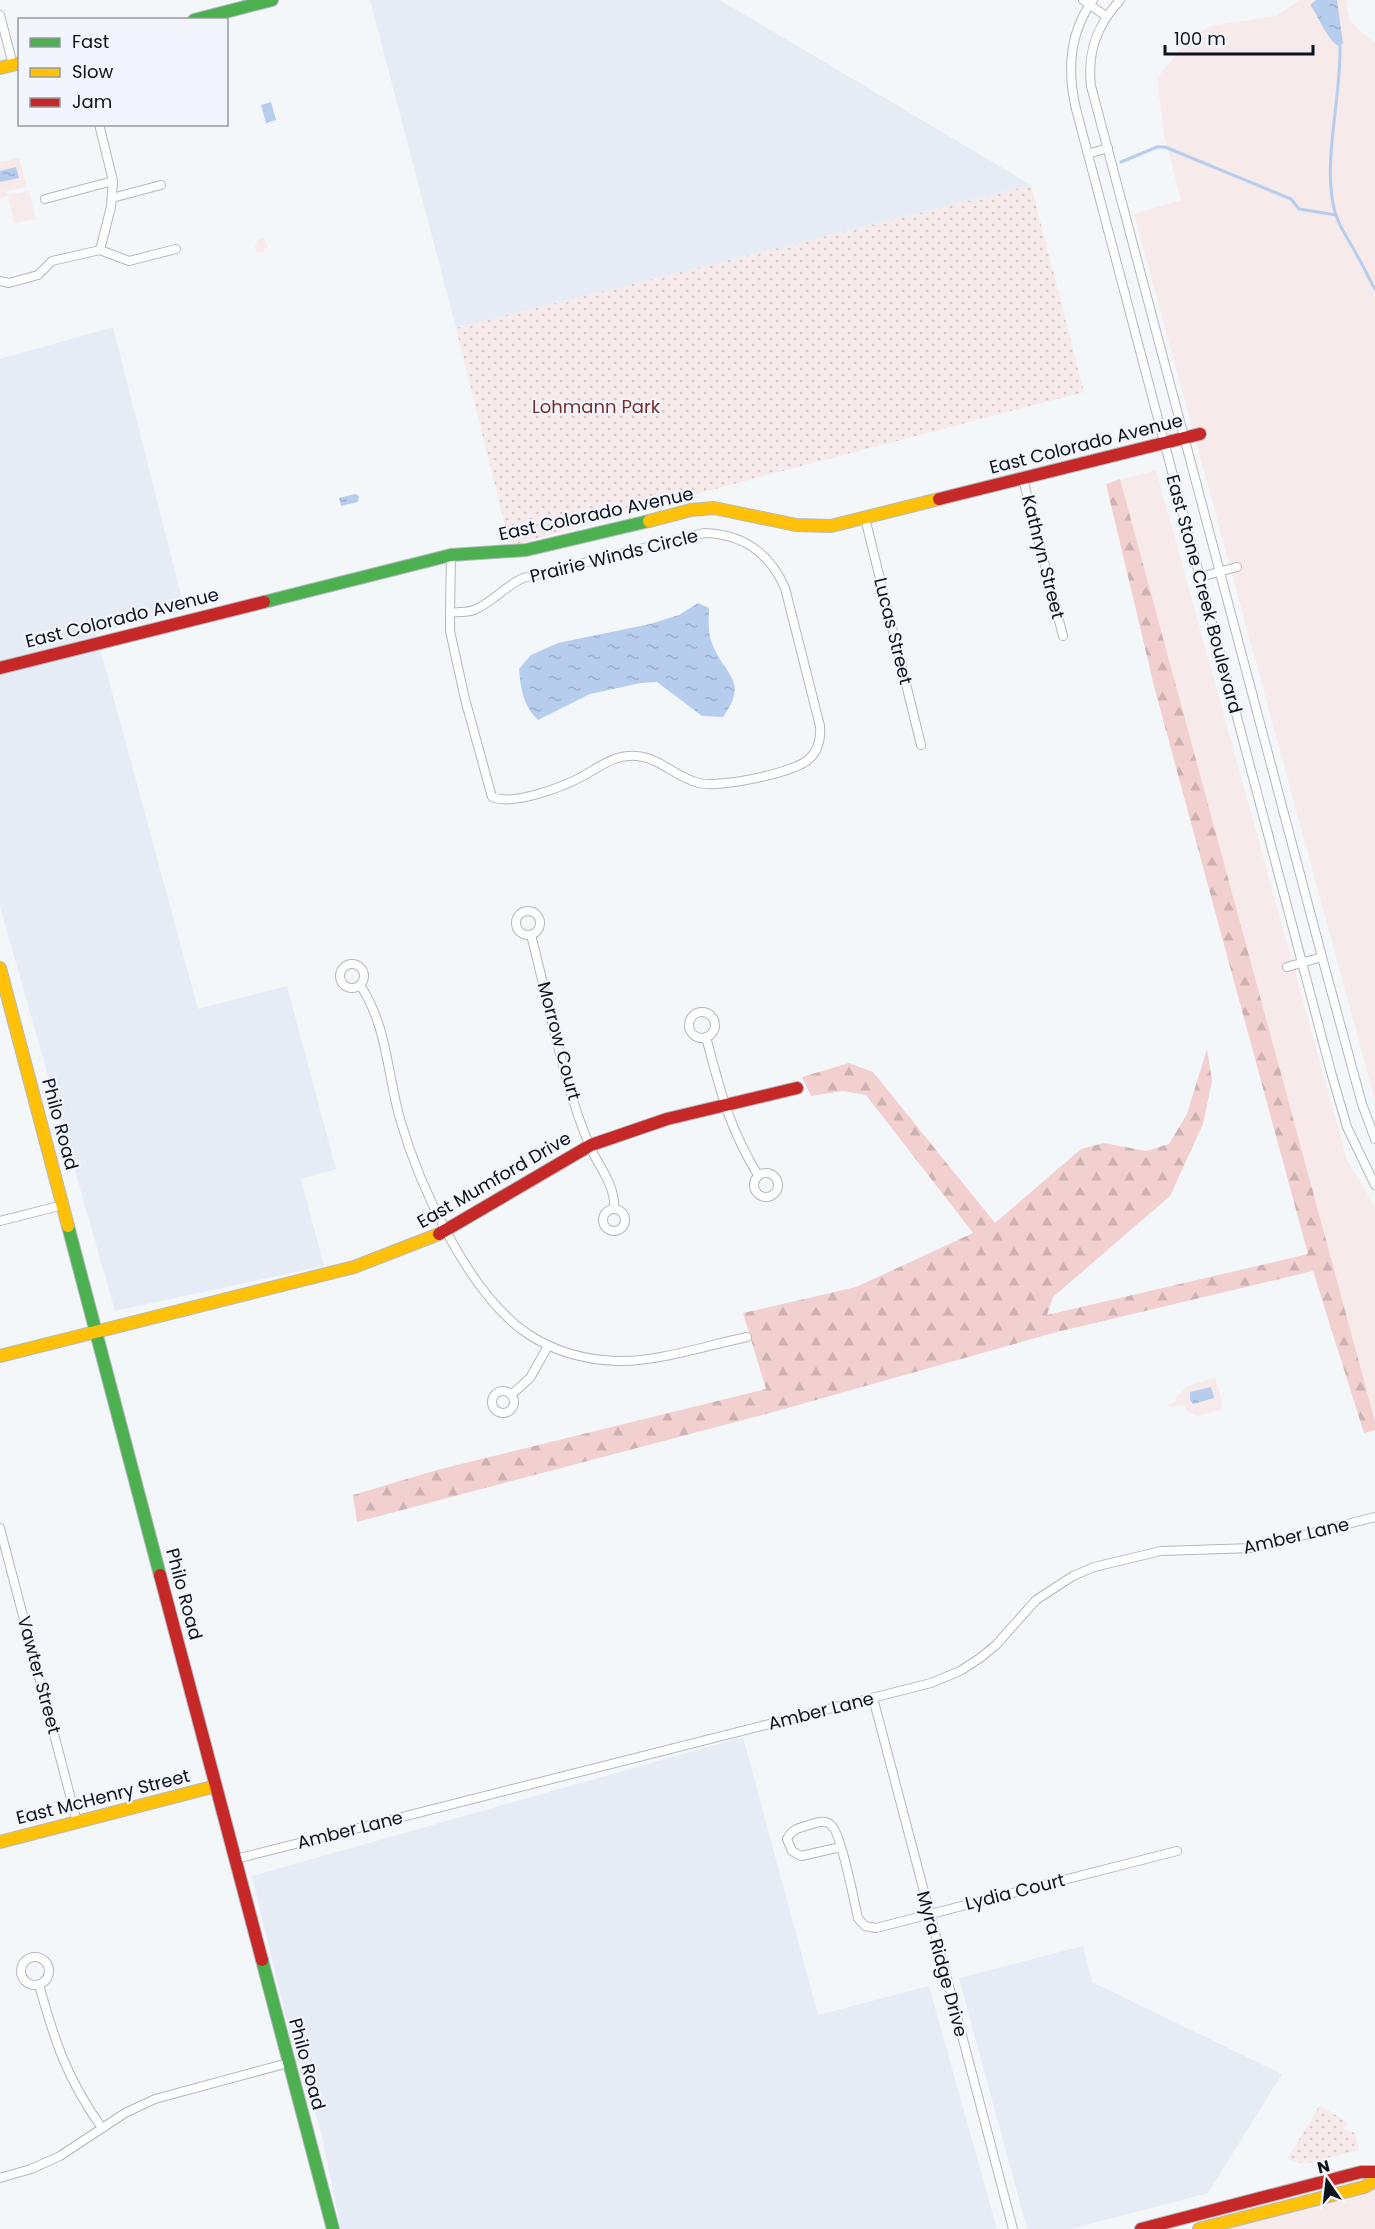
<svg xmlns="http://www.w3.org/2000/svg" width="1375" height="2229" font-family="Poppins,sans-serif">
	<style>
		.built { fill: #e6ecf5 }
		.grass { fill: #f6eaea }
		.forest { fill: url(#forest-firs) }
		.park { fill: url(#park-dots) }
		.water { fill: url(#water-ripples) }
		.lines { fill: none; stroke-linecap: round; stroke-linejoin: round }
		.stream { stroke: #b6cdee; stroke-width: 3 }
		.street-casing { stroke: #b3b8be; stroke-width: 10 }
		.fast-casing { stroke: #b3b8be; stroke-width: 14 }
		.slow-casing { stroke: #b3b8be; stroke-width: 14 }
		.jam-casing { stroke: #b3b8be; stroke-width: 14 }
		.street { stroke: #fdfefe; stroke-width: 8 }
		.fast { stroke: #4caf50; stroke-width: 12 }
		.slow { stroke: #ffc107; stroke-width: 12 }
		.jam { stroke: #c62828; stroke-width: 12 }
		.labels { text-anchor: middle; stroke-width: 4.5; stroke-linejoin: round; paint-order: stroke }
		.park-label { font-size: 18px; fill: #762d2a; stroke: #f2f6fc }
		.street-label { font-size: 18px; fill: #0d131d; stroke: #f2f6fc }
	</style>
	<defs>
		<pattern id="forest-firs" width="22" height="20" patternUnits="userSpaceOnUse" patternTransform="scale(1.5)"><rect width="22" height="20" fill="#f2d0cf"/><path d="M5 1l3.5 6h-7zM16 11l3.5 6h-7z" fill="#ceb2b1"/></pattern>
		<pattern id="park-dots" width="8" height="8" patternUnits="userSpaceOnUse" patternTransform="scale(1.5)"><rect width="8" height="8" fill="#f6eaea"/><path d="M2 2h.1M6 6h.1" fill="none" stroke="#d2c8c8" stroke-width="1.8" stroke-linecap="round"/></pattern>
		<pattern id="water-ripples" width="26" height="14" patternUnits="userSpaceOnUse" patternTransform="scale(1.5)"><rect width="26" height="14" fill="#b6cdee"/><path d="M2 4q2-2 4 0t4 0M15 11q2-2 4 0t4 0" fill="none" stroke="#9bafcc"/></pattern>
	</defs>
	<rect width="100%" height="100%" fill="#f4f7fa"/>
	<!-- built -->
	<g class="built">
		<path d="M370,0H720L1031,185L456,328Z"/>
		<path d="M113,327L185,611L96,633L198,1009L287,986L336,1169L301,1179L324,1266L115,1311L0,907V359Z"/>
		<path d="M743,1737L818,2015L929,1986L997,2229H341L321,2132L289,2030L252,1876Z"/>
		<path d="M1083,1946L1092,1982L1282,2074L1208,2193L1071,2229H1027L959,1978Z"/>
	</g>
	<!-- grass -->
	<g class="grass">
		<path d="M1300,0H1346L1350,22L1375,43V1100L1134,214L1181,200L1164,135L1157,78L1184,45L1210,26L1276,16Z"/>
		<path d="M19,158L27,187L6,191L8,195L29,191L36,219L14,223L8,196L0,198V162Z"/>
		<path d="M264,238L268,247L264,248V252L256,253L255,245L258,240Z"/>
		<path d="M1156,470L1347,1160L1375,1207V1413H1373L1120,480Z"/>
		<path d="M1215,1378L1222,1400L1221,1410L1197,1416L1187,1411L1185,1405L1168,1407L1167,1405L1175,1402L1176,1397L1188,1386Z"/>
		<path d="M1375,2189V2229H1216Z"/>
	</g>
	<!-- forest -->
	<path class="forest" d="M1120,479L1375,1421V1430L1364,1433L1313,1271L1053,1333L777,1411L357,1522L353,1495L437,1470L766,1389L743,1313L856,1287L973,1233L866,1095L843,1091L811,1096L802,1077L849,1063L873,1072L995,1223L1081,1149L1104,1143L1146,1151L1169,1144L1187,1114L1207,1049L1212,1081L1203,1124L1170,1196L1053,1297L1047,1315L1308,1254L1155,690L1106,484Z"/>
	<!-- park -->
	<g class="park">
		<path d="M1031,185L1084,392L726,486L510,546L456,328Z"/>
		<path d="M1320,2105L1348,2123L1344,2129L1355,2133L1359,2150L1305,2164L1287,2159Z"/>
	</g>
	<!-- water -->
	<g class="water">
		<path d="M1316,0H1337L1343,43L1340,47C1326,39 1320,18 1310,5Z"/>
		<path d="M271,102L276,120L266,123L261,105Z"/>
		<path d="M16,167L19,178L0,182V171Z"/>
		<path d="M355,494L359,496L358,502L341,506L339,498Z"/>
		<path d="M698,603L709,608C709,617 708,628 710,637C720,674 752,678 723,717L702,716L657,682L641,683L590,694L538,720C523,705 521,690 519,669L531,655L558,643L650,624L679,615Z"/>
		<path d="M1211,1387L1214,1398L1193,1404L1190,1400V1392Z"/>
	</g>
	<g class="lines">
		<!-- stream -->
		<g class="stream">
			<path d="M1340,47C1341,97 1324,157 1333,203C1336,224 1349,239 1358,257C1364,267 1369,279 1375,289"/>
			<path d="M1121,162L1157,147H1165L1291,199L1299,209L1336,215"/>
		</g>
		<defs>
			<g id="street">
				<path d="M1083,0L1106,16"/>
				<path d="M1093,0C1069,33 1067,71 1076,109L1331,1072L1347,1127L1375,1185"/>
				<path d="M1120,0C1097,25 1087,52 1091,86L1322,957L1362,1104L1375,1139"/>
				<path d="M0,15L13,65"/>
				<path d="M99,124L113,181L111,207L100,250"/>
				<path d="M1088,154L1108,148"/>
				<path d="M112,198L161,185"/>
				<path d="M45,199L113,181"/>
				<path d="M0,281L9,283L38,275L52,261L100,250L129,261L176,249"/>
				<path d="M1023,479L1063,636"/>
				<path d="M865,518L921,745"/>
				<path d="M704,533C743,534 769,552 785,588L820,726C821,739 819,750 809,759C794,773 720,788 699,783C677,778 660,758 637,756C615,754 601,766 583,776C563,787 513,806 492,797L465,699L450,631V613C459,611 466,613 474,610C492,603 505,586 523,578Z"/>
				<path d="M1200,577L1237,567"/>
				<path d="M450,613L451,555"/>
				<circle cx="528" cy="923" r="12"/>
				<path d="M531,935C549,1003 563,1085 591,1149C600,1168 616,1187 614,1209"/>
				<circle cx="352" cy="976" r="12"/>
				<path d="M1287,967L1322,957"/>
				<path d="M360,985C387,1025 387,1073 400,1119C419,1185 469,1295 528,1334C555,1352 586,1360 618,1361C658,1362 708,1345 747,1337"/>
				<circle cx="702" cy="1025" r="13"/>
				<path d="M706,1037C720,1090 729,1128 758,1175"/>
				<circle cx="766" cy="1185" r="12"/>
				<circle cx="614" cy="1220" r="11"/>
				<path d="M0,1221L63,1205"/>
				<circle cx="503" cy="1402" r="11"/>
				<path d="M511,1395L530,1378L548,1346"/>
				<path d="M0,1528L77,1822"/>
				<path d="M873,1698L1013,2229"/>
				<path d="M841,1847L801,1856L792,1851L787,1839C792,1829 799,1828 809,1825C816,1823 825,1819 831,1825C841,1832 854,1901 858,1918L865,1926L876,1928L1177,1851"/>
				<path d="M236,1859L931,1683L960,1671L980,1658L996,1645L1036,1600L1073,1576L1094,1567L1161,1551L1253,1548L1375,1517"/>
				<circle cx="35" cy="1971" r="14"/>
				<path d="M39,1985C55,2042 67,2079 102,2128"/>
				<path d="M0,2178L31,2169L60,2156L125,2113L155,2099L288,2063"/>
			</g>
			<g id="fast">
				<path d="M194,20L272,0"/>
				<path d="M264,602L451,555L526,550L649,521"/>
				<path d="M68,1226L160,1575"/>
				<path d="M262,1960L333,2229"/>
			</g>
			<g id="slow">
				<path d="M0,68L20,63"/>
				<path d="M649,521L691,510L714,508L796,525L831,526L939,499"/>
				<path d="M0,968L68,1226"/>
				<path d="M0,1356L354,1267L439,1234"/>
				<path d="M0,1842L216,1786"/>
				<path d="M1199,2229L1364,2187L1375,2181"/>
			</g>
			<g id="jam">
				<path d="M939,499L1200,434"/>
				<path d="M0,668L264,602"/>
				<path d="M439,1234L591,1145L667,1119L797,1088"/>
				<path d="M160,1575L262,1960"/>
				<path d="M1141,2229L1361,2172H1375"/>
			</g>
		</defs>
		<!-- street casing -->
		<use href="#street" class="street-casing"/>
		<!-- fast casing -->
		<use href="#fast" class="fast-casing"/>
		<!-- slow casing -->
		<use href="#slow" class="slow-casing"/>
		<!-- jam casing -->
		<use href="#jam" class="jam-casing"/>
		<!-- street -->
		<use href="#street" class="street"/>
		<!-- fast -->
		<use href="#fast" class="fast"/>
		<!-- slow -->
		<use href="#slow" class="slow"/>
		<!-- jam -->
		<use href="#jam" class="jam"/>
	</g>
	<g class="labels">
		<!-- park labels -->
		<g class="park-label">
			<text x="596" y="413">Lohmann Park</text>
		</g>
		<!-- street labels -->
		<g class="street-label">
			<text transform="translate(1086 444) rotate(-14)" y="6">East Colorado Avenue</text>
			<text transform="translate(596 514) rotate(-12)" y="6">East Colorado Avenue</text>
			<text transform="translate(614 556) rotate(-14)" y="6">Prairie Winds Circle</text>
			<text transform="translate(1043 557) rotate(76)" y="6">Kathryn Street</text>
			<text transform="translate(1204 594) rotate(75)" y="6">East Stone Creek Boulevard</text>
			<text transform="translate(122 618) rotate(-14)" y="6">East Colorado Avenue</text>
			<text transform="translate(893 631) rotate(76)" y="6">Lucas Street</text>
			<text transform="translate(559 1041) rotate(75)" y="6">Morrow Court</text>
			<text transform="translate(60 1124) rotate(75)" y="6">Philo Road</text>
			<text transform="translate(494 1180) rotate(-30)" y="6">East Mumford Drive</text>
			<text transform="translate(1296 1536) rotate(-13)" y="6">Amber Lane</text>
			<text transform="translate(184 1594) rotate(75)" y="6">Philo Road</text>
			<text transform="translate(39 1675) rotate(75)" y="6">Vawter Street</text>
			<text transform="translate(821 1711) rotate(-14)" y="6">Amber Lane</text>
			<text transform="translate(103 1797) rotate(-14)" y="6">East McHenry Street</text>
			<text transform="translate(350 1830) rotate(-14)" y="6">Amber Lane</text>
			<text transform="translate(1015 1892) rotate(-14)" y="6">Lydia Court</text>
			<text transform="translate(942 1964) rotate(75)" y="6">Myra Ridge Drive</text>
			<text transform="translate(307 2064) rotate(75)" y="6">Philo Road</text>
		</g>
	</g>
	<!-- legend -->
	<rect x="18" y="18" width="210" height="108" fill="#f2f6fc" stroke="#969ba3" stroke-width="1.5"/>
	<rect x="30" y="38" width="30" height="9" fill="#4caf50" stroke="#969ba3" stroke-width="1.5"/>
	<text x="72" y="48" font-size="18" fill="#0d131d">Fast</text>
	<rect x="30" y="68" width="30" height="9" fill="#ffc107" stroke="#969ba3" stroke-width="1.5"/>
	<text x="72" y="78" font-size="18" fill="#0d131d">Slow</text>
	<rect x="30" y="98" width="30" height="9" fill="#c62828" stroke="#969ba3" stroke-width="1.5"/>
	<text x="72" y="108" font-size="18" fill="#0d131d">Jam</text>
	<!-- north arrow -->
	<g transform="translate(1327 2181) rotate(346)" stroke="#f2f6fc" stroke-width="4.5" paint-order="stroke">
	<path d="M0-4.5L10 22L0 15L-10 22Z" fill="#0d131d"/>
	<text y="-9" font-size="16" font-weight="bold" text-anchor="middle" fill="#0d131d">N</text>
	</g>
	<!-- scale -->
	<path d="M1165 45v9h148v-9" fill="none" stroke="#0d131d" stroke-width="3"/>
	<text x="1174" y="45" font-size="18" fill="#0d131d" stroke="#f2f6fc" stroke-width="4.5" paint-order="stroke">100 m</text>
</svg>
